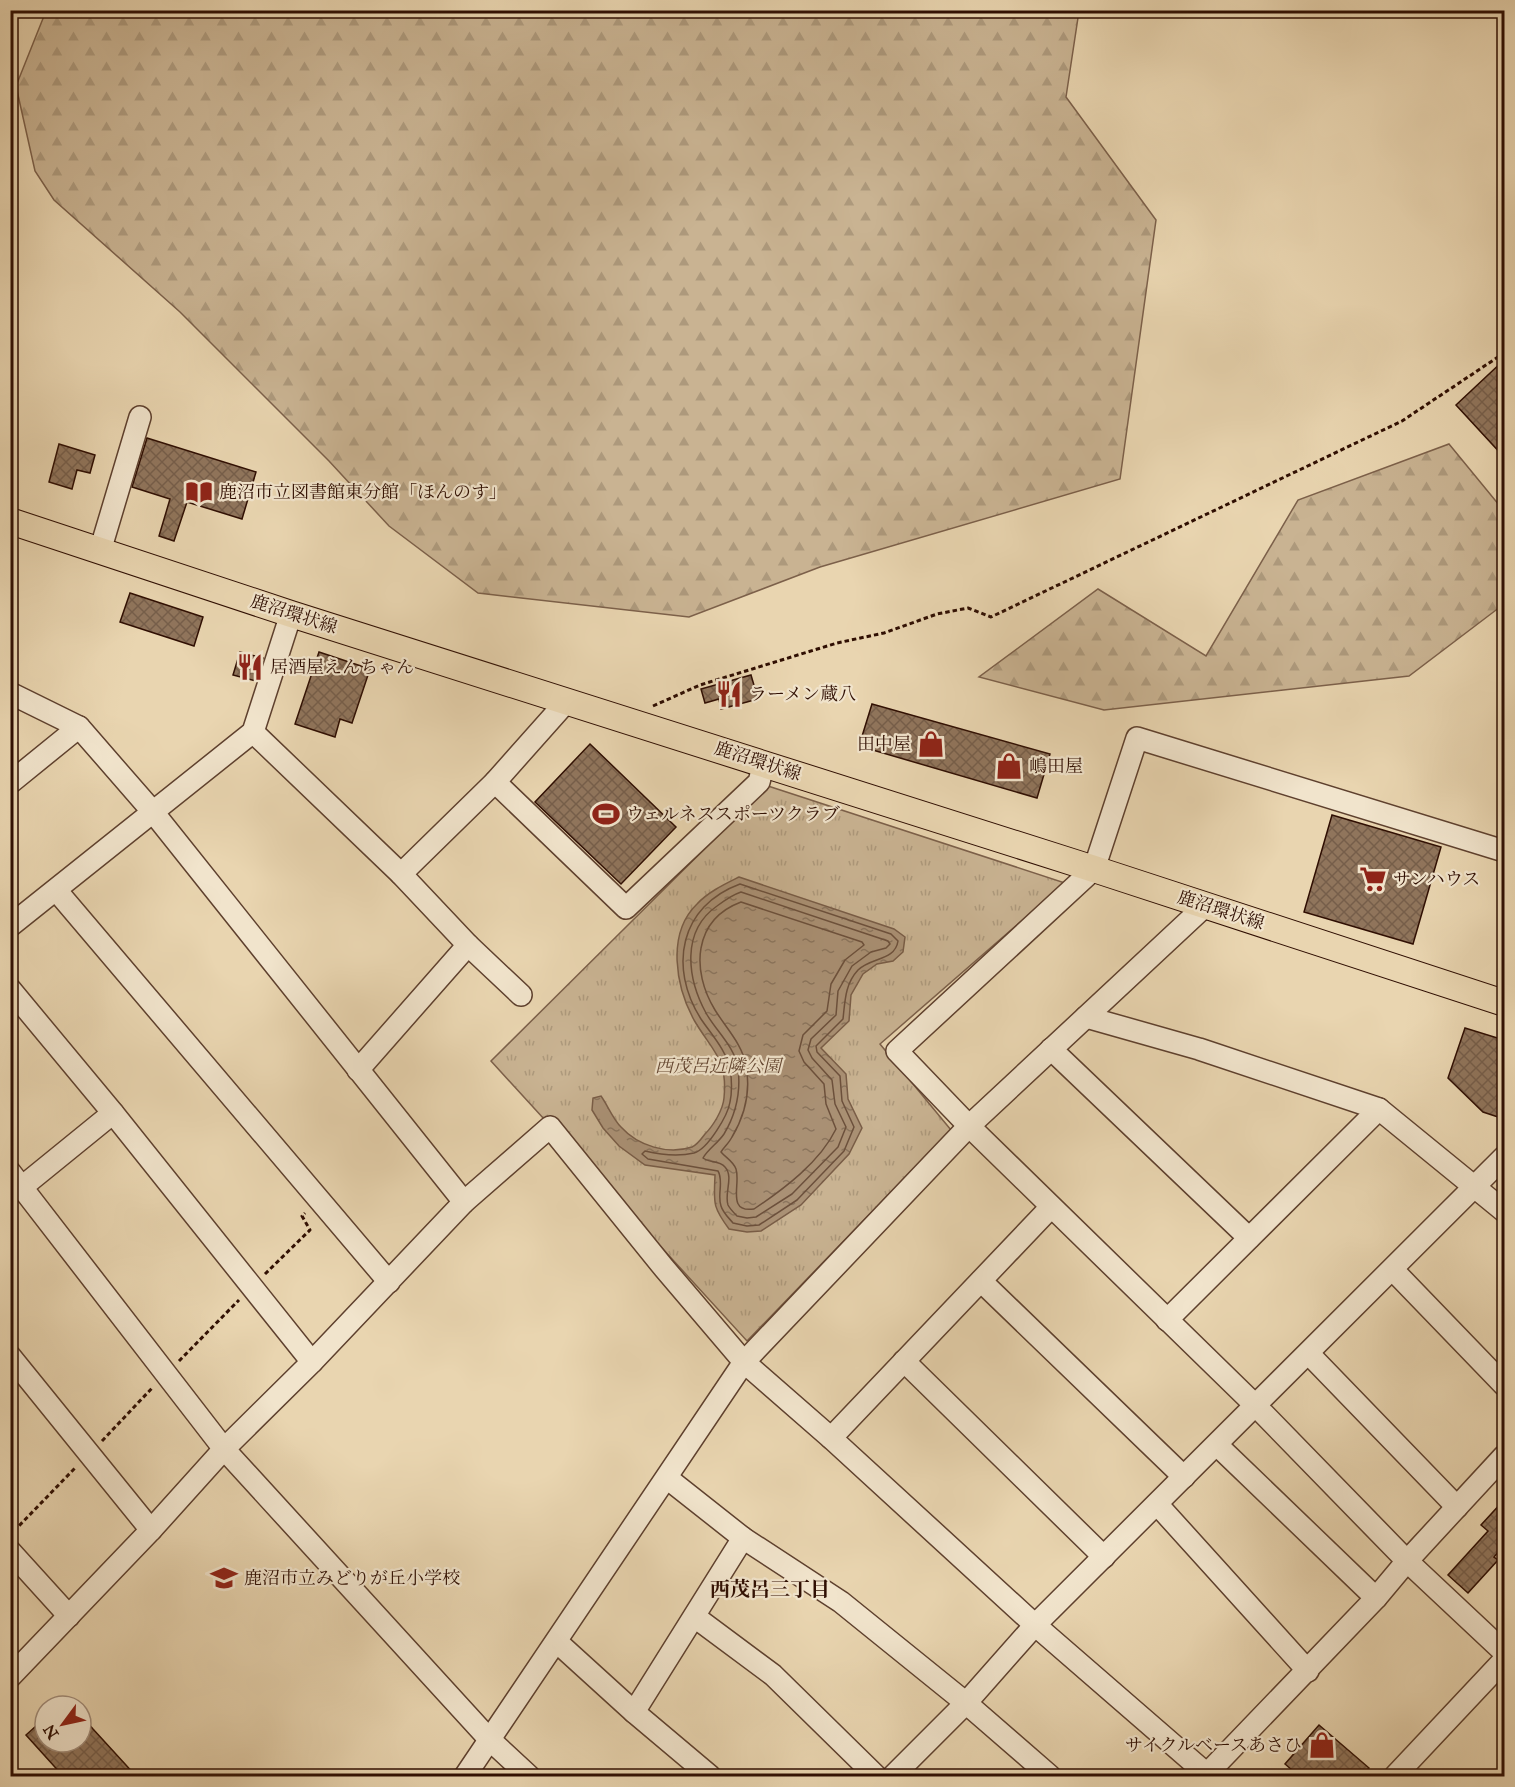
<svg xmlns="http://www.w3.org/2000/svg" width="1515" height="1787" font-family="'IM FELL Great Primer','Noto Serif JP',serif">
	<style>
		.grass { fill: url(#grass-tufts); stroke: #7c604a; stroke-width: 1.5 }
		.forest { fill: url(#forest-firs); stroke: #7c604a; stroke-width: 1.5 }
		.water { fill: url(#water-ripples); stroke: #795d47; stroke-width: 1.5 }
		.lines { fill: none; stroke-linecap: round; stroke-linejoin: round }
		.shore { stroke: #6c503c; stroke-width: 1.5 }
		.building { fill: url(#building-cross-hatch); stroke: #2f0e02; stroke-width: 1.5 }
		.minor-casing { stroke: #5e402e; stroke-width: 24 }
		.major-casing { stroke: #2f0e02; stroke-width: 28 }
		.path { stroke: #2f0e02; stroke-width: 3; stroke-dasharray: 4.5 3; stroke-linecap: butt }
		.minor { stroke: #f1e4cc; stroke-width: 21 }
		.major { stroke: #e9d5b0; stroke-width: 26 }
		.labels { text-anchor: middle; stroke-width: 4.5; stroke-linejoin: round; paint-order: stroke }
		.poi-label { font-size: 18px; fill: #2f0e02; stroke: #f1e4cc; text-anchor: start }
		.street-label { font-size: 18px; fill: #2f0e02; stroke: #f1e4cc }
		.park-label { font-size: 18px; font-style: italic; fill: #654834; stroke: #f1e4cc }
		.neighbourhood-label { font-size: 20px; font-weight: bold; fill: #2f0e02; stroke: #f1e4cc }
	</style>
	<defs>
		<pattern id="grass-tufts" width="24" height="20" patternUnits="userSpaceOnUse" patternTransform="scale(1.5)"><rect width="24" height="20" fill="#c9b392"/><path d="M3 7l-1-3M5 7V3M7 7l1-3M15 17l-1-3M17 17v-4M19 17l1-3" fill="none" stroke="#ad997c"/></pattern>
		<pattern id="forest-firs" width="22" height="20" patternUnits="userSpaceOnUse" patternTransform="scale(1.5)"><rect width="22" height="20" fill="#c9b392"/><path d="M5 1l3.5 6h-7zM16 11l3.5 6h-7z" fill="#ad997c"/></pattern>
		<pattern id="water-ripples" width="26" height="14" patternUnits="userSpaceOnUse" patternTransform="scale(1.5)"><rect width="26" height="14" fill="#aa9175"/><path d="M2 4q2-2 4 0t4 0M15 11q2-2 4 0t4 0" fill="none" stroke="#8b755e"/></pattern>
		<pattern id="building-cross-hatch" width="8" height="8" patternUnits="userSpaceOnUse" patternTransform="scale(1.5)"><rect width="8" height="8" fill="#90755c"/><path d="M0 0l8 8M0 8l8-8" fill="none" stroke="#765e4a"/></pattern>
	</defs>
	<rect width="100%" height="100%" fill="#e9d5b0"/>
	<filter id="stains"><feTurbulence type="fractalNoise" baseFrequency=".00333" numOctaves="4"/><feColorMatrix values="0 0 0 0 .2 0 0 0 0 .09 0 0 0 0 .02 0 0 0 .5 -.17"/></filter>
	<radialGradient id="worn" r=".72"><stop offset=".6" stop-color="#630" stop-opacity="0"/><stop offset="1" stop-color="#630" stop-opacity=".3"/></radialGradient>
	<!-- grass -->
	<path class="grass" d="M768,786L1065,883L880,1044L951,1130L747,1341L491,1061Z"/>
	<!-- forest -->
	<g class="forest">
		<path d="M46,11H1079L1066,97L1156,220L1120,479L820,567L689,617L478,593L389,526L329,461L180,312L54,200L35,171L16,86Z"/>
		<path d="M1449,444L1504,511V604L1409,676L1104,710L979,677L1098,589L1206,656L1298,500Z"/>
	</g>
	<!-- water -->
	<path class="water" d="M739,877L894,929L905,937L903,952L893,961L877,964L863,974L851,995L849,1021L821,1048L846,1074L848,1099L862,1128L849,1154L801,1205L761,1231L747,1232L729,1229C712,1206 714,1203 715,1175L645,1165L619,1146L603,1128L592,1110L593,1098L601,1096C608,1106 613,1119 621,1127C638,1146 668,1155 692,1147C697,1145 702,1138 705,1134C713,1126 723,1110 724,1098C728,1058 712,1051 694,1020C676,987 666,934 697,904C708,892 725,884 739,877Z"/>
	<g class="lines">
		<!-- shore -->
		<g class="shore">
			<path d="M740,884L891,934L898,941C895,961 871,957 858,970C845,984 845,1001 843,1019L816,1046L817,1052L840,1076L842,1101L854,1127L844,1151L797,1200L759,1225L747,1226L733,1223C729,1218 723,1213 721,1206C717,1195 724,1181 718,1171L648,1159L642,1154L645,1151C662,1155 677,1157 694,1153C708,1149 728,1115 730,1102C732,1093 732,1079 730,1070C727,1051 711,1034 701,1019C668,967 680,906 740,884Z"/>
			<path d="M741,892L888,941L890,944L886,948L871,952L852,966L838,991L836,1015L811,1039L808,1050L812,1058L832,1080L835,1104L846,1127L838,1147L792,1194L756,1217L747,1218L737,1216C734,1213 730,1209 728,1205C724,1193 734,1177 725,1167C719,1160 709,1163 703,1158C708,1149 718,1143 724,1134C736,1114 741,1092 738,1068C735,1047 716,1031 706,1013C687,978 681,931 717,906C725,900 732,895 741,892Z"/>
			<path d="M741,902L862,942L864,945L845,960L831,984L827,1011L803,1035L799,1051L804,1062L824,1084L826,1104L836,1129C820,1162 784,1189 754,1209C726,1213 741,1184 736,1169C733,1161 726,1158 721,1152C724,1147 729,1143 732,1137C745,1115 751,1092 746,1066C743,1045 726,1028 715,1010C691,971 693,920 741,902Z"/>
		</g>
	</g>
	<!-- building -->
	<g class="building">
		<path d="M1504,360V457L1456,405Z"/>
		<path d="M147,438L256,472L242,519L187,502L174,541L159,536L170,499L132,487Z"/>
		<path d="M59,444L95,455L90,473L77,470L72,489L49,482Z"/>
		<path d="M130,593L203,617L194,646L120,622Z"/>
		<path d="M240,652L263,658L256,681L233,675Z"/>
		<path d="M319,652L370,669L352,723L340,719L335,737L295,724Z"/>
		<path d="M751,675L758,699L721,709L719,699L705,703L701,689Z"/>
		<path d="M872,704L1050,754L1037,798L859,746Z"/>
		<path d="M590,744L676,827L621,884L535,802Z"/>
		<path d="M1332,815L1441,847L1413,944L1304,912Z"/>
		<path d="M1465,1028L1504,1040V1119L1483,1112L1448,1078Z"/>
		<path d="M1504,1500V1545L1494,1557L1498,1560L1468,1593L1448,1575L1488,1531L1481,1525Z"/>
		<path d="M81,1715L93,1729L136,1776H63L26,1735L45,1718V1742H81Z"/>
		<path d="M1319,1725L1369,1768L1362,1776H1299L1285,1764Z"/>
	</g>
	<g class="lines">
		<defs>
			<g id="minor">
				<path d="M100,551L140,417"/>
				<path d="M10,693L79,727L153,812L464,1202"/>
				<path d="M253,732L401,874L468,945L521,995"/>
				<path d="M495,782L626,908L759,782L764,763"/>
				<path d="M10,783L79,727"/>
				<path d="M1504,851L1137,738L1094,869L897,1051L969,1126L1256,1406L1407,1561L1504,1652"/>
				<path d="M401,874L495,782L567,701"/>
				<path d="M56,890L389,1282"/>
				<path d="M10,926L253,732L291,614"/>
				<path d="M10,989L113,1113L312,1362"/>
				<path d="M1086,1017L1199,1049L1379,1109L1504,1211"/>
				<path d="M1051,1049L1249,1238"/>
				<path d="M358,1070L468,945"/>
				<path d="M10,1172L224,1449L489,1739L529,1776"/>
				<path d="M22,1187L113,1113"/>
				<path d="M1393,1270L1504,1385"/>
				<path d="M981,1281L1184,1477"/>
				<path d="M1167,1320L1379,1109"/>
				<path d="M1309,1354L1457,1507"/>
				<path d="M10,1356L151,1530"/>
				<path d="M904,1361L1104,1557"/>
				<path d="M831,1438L1051,1207"/>
				<path d="M1217,1445L1376,1598"/>
				<path d="M667,1478L743,1538L841,1602L966,1703L1050,1776"/>
				<path d="M1157,1504L1308,1671"/>
				<path d="M10,1551L69,1616"/>
				<path d="M695,1617L773,1675L876,1776"/>
				<path d="M557,1642L634,1712L710,1776"/>
				<path d="M10,1677L151,1530L224,1449L312,1362L464,1202L550,1127L664,1268L744,1362L831,1438L1035,1625L1209,1776"/>
				<path d="M634,1712L743,1538"/>
				<path d="M465,1776L744,1362L969,1126L1206,905"/>
				<path d="M893,1776L966,1703L1035,1625L1504,1157"/>
				<path d="M1205,1776L1376,1598L1407,1561L1504,1456"/>
				<path d="M1395,1776L1504,1660"/>
			</g>
			<path id="major" d="M10,521L291,614L1094,869L1504,1003"/>
		</defs>
		<!-- minor casing -->
		<use href="#minor" class="minor-casing"/>
		<!-- major casing -->
		<use href="#major" class="major-casing"/>
		<!-- path -->
		<g class="path">
			<path d="M653,706L700,685L837,643L884,633L937,614L968,608L991,617L1402,421L1504,353"/>
			<path d="M265,1274L310,1230L302,1216L305,1213"/>
			<path d="M179,1361L239,1300"/>
			<path d="M102,1441L153,1387"/>
			<path d="M14,1531L76,1467"/>
		</g>
		<!-- minor -->
		<use href="#minor" class="minor"/>
		<!-- major -->
		<use href="#major" class="major"/>
	</g>
	<!-- icons -->
	<defs>
		<symbol id="library-bare" viewBox="-9 -9 18 18"><path d="M-6-4Q-3-5.5-.7-3.5V5Q-3 3-6 4ZM6-4Q3-5.5 .7-3.5V5Q3 3 6 4Z" fill="#8f2418" stroke="#f1e4cc" stroke-width="2.5" paint-order="stroke"/></symbol>
		<symbol id="restaurant-bare" viewBox="-9 -9 18 18"><path d="M-5-6h1v4h1v-4h1v4h1v-4h1v5L-1.5 .5V6h-2V.5L-5-1ZM5-6V6H3V1.5H1.5Q1.5-4 5-6Z" fill="#8f2418" stroke="#f1e4cc" stroke-width="2.5" paint-order="stroke"/></symbol>
		<symbol id="shop-bare" viewBox="-9 -9 18 18"><path d="M-5-2.5h2.3a2.7 3.5 0 0 1 5.4 0H5L5.5 6h-11ZM-1.5-2.5h3a1.5 2.3 0 0 0-3 0Z" fill="#8f2418" stroke="#f1e4cc" stroke-width="2.5" paint-order="stroke"/></symbol>
		<symbol id="stadium-bare" viewBox="-9 -9 18 18"><path d="M0-5a6.5 5 0 1 0 0 10a6.5 5 0 1 0 0-10ZM-3.5-1.8h7v3.6h-7Z" fill="#8f2418" stroke="#f1e4cc" stroke-width="2.5" paint-order="stroke"/></symbol>
		<symbol id="supermarket-bare" viewBox="-9 -9 18 18"><path d="M-6-5.5h2.5l.6 2H6L4.5 2H-2.5L-4.4-4H-6ZM-1.5 3.2a1.3 1.3 0 1 0 .1 0ZM3 3.2a1.3 1.3 0 1 0 .1 0Z" fill="#8f2418" stroke="#f1e4cc" stroke-width="2.5" paint-order="stroke"/></symbol>
		<symbol id="school-bare" viewBox="-9 -9 18 18"><path d="M0-5L7-2L0 1L-7-2ZM-4 1L0 2.5L4 1V4Q0 6-4 4Z" fill="#8f2418" stroke="#f1e4cc" stroke-width="2.5" paint-order="stroke"/></symbol>
	</defs>
	<g fill-rule="evenodd">
		<use href="#library-bare" x="180" y="473" width="38" height="38"/>
		<use href="#restaurant-bare" x="231" y="648" width="38" height="38"/>
		<use href="#restaurant-bare" x="710" y="675" width="38" height="38"/>
		<use href="#shop-bare" x="912" y="725" width="38" height="38"/>
		<use href="#shop-bare" x="990" y="747" width="38" height="38"/>
		<use href="#stadium-bare" x="587" y="795" width="38" height="38"/>
		<use href="#supermarket-bare" x="1354" y="860" width="38" height="38"/>
		<use href="#school-bare" x="205" y="1559" width="38" height="38"/>
		<use href="#shop-bare" x="1303" y="1726" width="38" height="38"/>
	</g>
	<g class="labels">
		<!-- poi labels -->
		<g class="poi-label">
			<text x="219" y="498">鹿沼市立図書館東分館「ほんのす」</text>
			<text x="270" y="673">居酒屋えんちゃん</text>
			<text x="749" y="700">ラーメン蔵八</text>
			<text x="911" y="750" text-anchor="end">田中屋</text>
			<text x="1029" y="772">嶋田屋</text>
			<text x="626" y="820">ウェルネススポーツクラブ</text>
			<text x="1393" y="885">サンハウス</text>
			<text x="244" y="1584">鹿沼市立みどりが丘小学校</text>
			<text x="1302" y="1751" text-anchor="end">サイクルベースあさひ</text>
		</g>
		<!-- street labels -->
		<g class="street-label">
			<text transform="translate(294 614) rotate(18)" y="6">鹿沼環状線</text>
			<text transform="translate(758 761) rotate(18)" y="6">鹿沼環状線</text>
			<text transform="translate(1221 910) rotate(18)" y="6">鹿沼環状線</text>
		</g>
		<!-- park labels -->
		<g class="park-label">
			<text x="718" y="1072">西茂呂近隣公園</text>
		</g>
		<!-- neighbourhood labels -->
		<g class="neighbourhood-label">
			<text x="770" y="1596">西茂呂三丁目</text>
		</g>
	</g>
	<!-- margin -->
	<rect width="1515" height="1787" fill="none" stroke="#e9d5b0" stroke-width="36"/>
	<rect x="12" y="12" width="1491" height="1763" fill="none" stroke="#2f0e02" stroke-width="3"/>
	<rect x="18" y="18" width="1479" height="1751" fill="none" stroke="#2f0e02" stroke-width="1.5"/>
	<!-- north arrow -->
	<g transform="translate(63 1724) rotate(237)"><circle r="28" fill="#f1e4cc" stroke="#a38e7b" stroke-width="1.5"/>
	<path d="M0-4.5L10 22L0 15L-10 22Z" fill="#8f2418"/>
	<text y="-9" font-size="16" font-weight="bold" text-anchor="middle" fill="#2f0e02">N</text>
	</g>
	<rect width="100%" height="100%" filter="url(#stains)"/>
	<rect width="100%" height="100%" fill="url(#worn)"/>
</svg>
